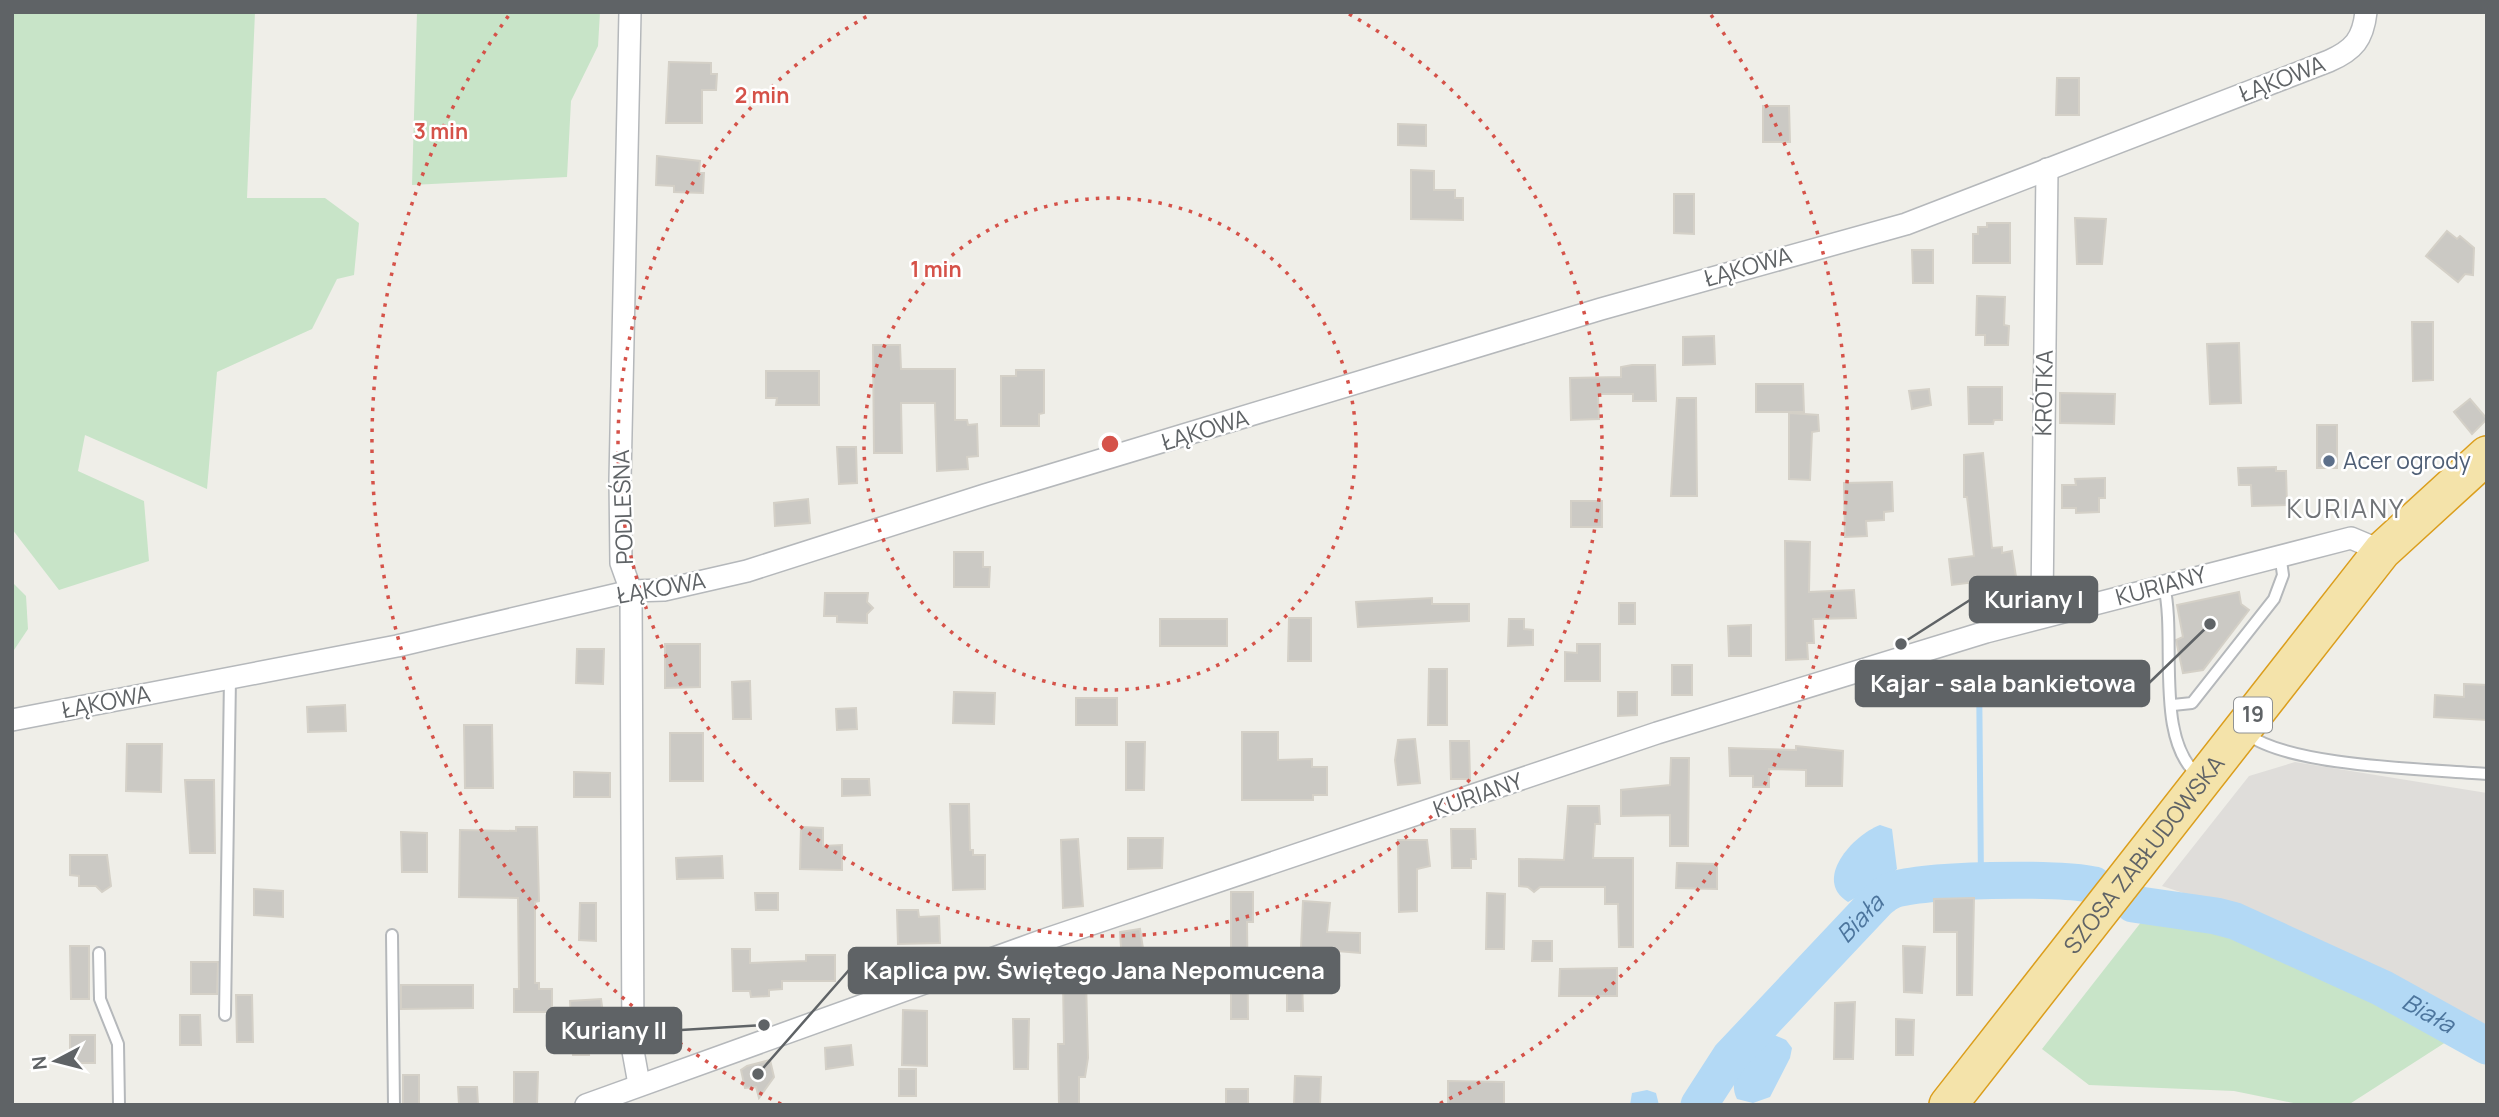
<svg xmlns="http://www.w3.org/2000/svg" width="2499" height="1117" font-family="Manrope,sans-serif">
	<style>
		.industrial { fill: #dfddda }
		.green { fill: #c8e4c8 }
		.water { fill: #b3d9f5 }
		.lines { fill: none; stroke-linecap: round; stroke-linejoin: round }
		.stream { stroke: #b3d9f5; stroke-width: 6 }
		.river { stroke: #b3d9f5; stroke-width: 37 }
		.building { fill: #cbc9c4; stroke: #d4d0c7; stroke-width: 2 }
		.service-casing { stroke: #b5b8bb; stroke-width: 14 }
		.minor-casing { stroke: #b5b8bb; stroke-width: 24 }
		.trunk-casing { stroke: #db9e1d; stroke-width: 40 }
		.service { stroke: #fff; stroke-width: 10 }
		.minor { stroke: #fff; stroke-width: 21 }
		.trunk { stroke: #f4e3aa; stroke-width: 37 }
		.ring { fill: none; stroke: #d55249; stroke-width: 3.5; stroke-dasharray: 3.5 7 }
		.service-dot { fill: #5c6f8a; stroke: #fff; stroke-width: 2.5 }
		.labels { text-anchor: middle; stroke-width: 5; stroke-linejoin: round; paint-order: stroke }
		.shield { fill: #fff; stroke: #8f9294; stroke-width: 2 }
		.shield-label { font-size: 21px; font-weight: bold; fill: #5f6366 }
		.street-label { font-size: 23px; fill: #5f6366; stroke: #fff }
		.service-label { font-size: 23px; fill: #4e5e75; stroke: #fff; text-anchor: start }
		.water-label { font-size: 24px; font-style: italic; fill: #4c759d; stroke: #fff }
		.quarter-label { font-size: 26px; letter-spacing: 2px; fill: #717478; stroke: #fff }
		.centre { fill: #d55249; stroke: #fff; stroke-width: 3.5 }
		.ring-label { font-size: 21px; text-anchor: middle; font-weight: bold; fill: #d55249; stroke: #fff; stroke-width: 5; stroke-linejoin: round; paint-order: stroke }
		.leader { fill: none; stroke: #5f6366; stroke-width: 2.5 }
		.callout-dot { fill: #5f6366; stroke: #fff; stroke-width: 2.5 }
		.callout { fill: #5f6366; stroke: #5f6366; stroke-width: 2.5 }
		.callout-label { font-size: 24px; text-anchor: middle; font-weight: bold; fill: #fff }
	</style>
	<rect width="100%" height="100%" fill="#efeee8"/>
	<!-- industrial -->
	<path class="industrial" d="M2295,762L2487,793V1030L2241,912L2162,886L2249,776Z"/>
	<!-- green -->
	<g class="green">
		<path d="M12,12H255L247,198H325L359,223L354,275L337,279L312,329L217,372L207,489L85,435L78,471L144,501L149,561L59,590L12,529Z"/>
		<path d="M417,12H600L598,46L571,101L567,177L412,185Z"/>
		<path d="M12,582L26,596L28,629L12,653Z"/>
		<path d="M2142,921L2216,925L2355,984L2446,1042L2348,1105H2303L2234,1091L2089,1085L2042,1049Z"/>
	</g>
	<!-- water -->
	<g class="water">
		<path d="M1880,825L1892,829L1897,869L1883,882L1848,902C1812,880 1853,835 1880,825Z"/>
		<path d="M1772,1034L1786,1040L1792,1048L1790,1058L1770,1097L1753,1103L1737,1099C1724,1072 1754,1053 1772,1034Z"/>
		<path d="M1647,1090L1656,1093L1659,1105H1630L1632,1093Z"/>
	</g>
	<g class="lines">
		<!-- stream -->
		<path class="stream" d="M1979,667L1981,882"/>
		<!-- river -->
		<g class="river">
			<path id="s1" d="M2133,904L2216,916L2235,921L2382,988L2487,1046"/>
			<path id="s2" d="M1699,1105L1730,1057L1878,900C1882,897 1886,893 1891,891C1918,879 2064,877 2094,885"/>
		</g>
	</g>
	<!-- building -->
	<g class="building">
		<path d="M669,62L711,63V74H717L716,90H702V123H666Z"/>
		<path d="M2057,78H2079V115H2056Z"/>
		<path d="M1763,106H1789L1790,142H1763Z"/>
		<path d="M1398,124L1426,125V146L1398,145Z"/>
		<path d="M657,156L700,161L699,173H704L703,193L674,192V186L656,185Z"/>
		<path d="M1411,170L1434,171V190H1455V198H1463V220L1411,219Z"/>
		<path d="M1674,194H1694V234L1674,233Z"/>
		<path d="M2075,218L2106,219L2102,264H2077Z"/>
		<path d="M1987,223H2010V263H1973V234H1978V227H1987Z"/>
		<path d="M2447,231L2457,239L2460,236L2474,248L2473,275L2465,274L2458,282L2426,256Z"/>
		<path d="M1912,250H1933V283H1913Z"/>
		<path d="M1977,296L2005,297L2004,325L2009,326L2008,345H1985V335H1976Z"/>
		<path d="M2412,322H2433V380L2413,381Z"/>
		<path d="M1714,336L1715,364L1683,365V337Z"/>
		<path d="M2239,343L2241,403L2210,404L2207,344Z"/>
		<path d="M873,345H900L901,369H955V420H967L968,425L977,424L978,456L967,457L968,469L937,471L935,403H901L902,453H874Z"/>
		<path d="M1632,365H1655L1656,401H1633V394H1598L1599,419L1571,420L1570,378L1621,377V367Z"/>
		<path d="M1016,370H1044V413L1039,414V426H1001V376H1016Z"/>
		<path d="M766,371H819V405H776L777,398H766Z"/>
		<path d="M1756,384H1803L1804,412H1756Z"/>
		<path d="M1968,387H2002V420H1994L1993,424H1969Z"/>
		<path d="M1929,389L1931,405L1912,409L1909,391Z"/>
		<path d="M2060,393L2115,394L2114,424L2060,423Z"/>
		<path d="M1677,398H1696L1697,496H1671Z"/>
		<path d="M2470,399L2487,419L2472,434L2454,412Z"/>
		<path d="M1789,413L1818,415L1819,431L1812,432L1810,480L1789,479Z"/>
		<rect x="2317" y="425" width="20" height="43"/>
		<path d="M837,447H856L857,483L839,484Z"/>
		<path d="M1983,453L1992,548L2002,547V553L2012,551L2016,577L1952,585L1949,559L1974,556L1967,497H1964V455Z"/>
		<path d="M2276,467V471H2286L2287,505L2252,506L2251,485H2239L2238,468Z"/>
		<path d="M2105,478V498H2099V512L2076,513V508H2062V485H2076L2075,479Z"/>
		<path d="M1892,482L1893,511L1884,512V520L1866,521L1867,536L1845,537L1844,483Z"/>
		<path d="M808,499L810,523L775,526L774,503Z"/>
		<rect x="1571" y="501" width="31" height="26"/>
		<path d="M1785,541L1810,542L1809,592L1854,590L1856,618L1813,619L1814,643H1807L1808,659L1786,660Z"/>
		<path d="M954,552H983V567H990L989,587H954Z"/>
		<path d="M2239,592L2241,604L2249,610L2203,670L2183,673L2176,640L2183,637L2177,605Z"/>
		<path d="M825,593H868L867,602L873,608L867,614V623L837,622V616H824Z"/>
		<path d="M1432,598V604H1469V621L1358,627L1356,602Z"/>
		<rect x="1619" y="603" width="16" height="21"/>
		<path d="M1289,618H1311V661H1288Z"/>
		<rect x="1160" y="619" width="67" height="27"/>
		<path d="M1509,619H1524V629L1533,630V645L1508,646Z"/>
		<path d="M1751,625V656H1729L1728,626Z"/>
		<path d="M665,644H700V687L665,688Z"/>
		<path d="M1577,644H1600V681H1565V652L1577,653Z"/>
		<path d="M577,649H604L603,684L576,683Z"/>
		<rect x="1672" y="665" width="20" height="30"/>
		<path d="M1429,669H1447V725H1428Z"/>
		<path d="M750,681L751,719H733L732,682Z"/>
		<path d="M2464,684L2487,685V720L2434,717L2435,695L2464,697Z"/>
		<path d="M954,692L995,693L994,724L953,723Z"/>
		<path d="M1618,692H1637V715L1618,716Z"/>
		<rect x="1076" y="698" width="41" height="27"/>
		<path d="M345,705L346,731L308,732L307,707Z"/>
		<path d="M856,708L857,729L837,730L836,709Z"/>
		<path d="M464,725H492L493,788H465Z"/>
		<path d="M1242,732H1278V760L1312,759V767H1327V795H1313V800H1242Z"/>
		<rect x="670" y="733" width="33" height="48"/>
		<path d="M1415,739L1420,783L1398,785L1395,760L1398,740Z"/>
		<path d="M1450,741H1469L1470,779H1451Z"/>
		<path d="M1126,742H1145L1144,790H1126Z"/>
		<path d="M127,744H162L161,792L126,791Z"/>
		<path d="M1796,746L1843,751L1842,786H1806V770L1769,769V787H1753V776H1730L1729,748L1796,750Z"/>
		<path d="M1671,758H1689L1688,846H1670V815L1621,816V790L1670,785Z"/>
		<path d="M574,772L610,773V797H574Z"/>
		<path d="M842,779H869L870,795L842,796Z"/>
		<path d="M185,780H214L215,853H190Z"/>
		<path d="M950,804H969L970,850H973V855H985V889L953,890Z"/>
		<path d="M1568,806H1599L1600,824H1595L1593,858H1633V947H1619L1618,904H1605V887H1540L1534,892L1528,887L1519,886V859L1564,860Z"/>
		<path d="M516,827H537L539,901L535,902V983H539V989H552V1012H514V989H519L518,898L459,897L460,830L516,831Z"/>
		<path d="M801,827L823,828V846L842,845V870L800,869Z"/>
		<path d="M1451,829H1475L1476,859H1471V868H1452Z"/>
		<path d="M401,832L427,833V872H402Z"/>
		<path d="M1128,838H1163L1162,868L1128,869Z"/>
		<path d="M1078,839L1083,906L1063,908L1061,840Z"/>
		<path d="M1398,840H1427L1430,866L1417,869V911L1399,912Z"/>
		<path d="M70,855H107L111,886L102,892L96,886H79V876L70,875Z"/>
		<path d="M722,856L723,878L677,879L676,858Z"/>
		<path d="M1677,863L1717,864V889L1676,888Z"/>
		<path d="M254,889L283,891V917L254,915Z"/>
		<path d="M1231,892H1253V922H1247L1248,1019H1231Z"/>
		<path d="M755,893H778V910H756Z"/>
		<path d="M1487,893L1505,894L1504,949H1486Z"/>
		<path d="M1974,898L1972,995H1957V932H1934V899Z"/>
		<path d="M1303,901L1330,903L1327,932L1360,933V953L1301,948Z"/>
		<path d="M580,903H596V941L579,940Z"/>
		<path d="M897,910H918L919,917L939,916L940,943L898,944Z"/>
		<path d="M1140,929L1144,955L1140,956L1142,993H1124L1120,932Z"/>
		<path d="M1533,941H1552V961H1532Z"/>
		<path d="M70,946H89V999H71Z"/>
		<path d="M1903,946L1925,947L1922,993L1904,992Z"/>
		<path d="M732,949H750V963L806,961V955H835V981H782V989L769,990V996L751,997L750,991H733Z"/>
		<path d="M191,962H218L217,994H191Z"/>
		<path d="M1617,968V996H1559L1560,969Z"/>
		<path d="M1063,980H1086L1088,1058L1085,1077H1079V1105H1059L1058,1044H1064Z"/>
		<path d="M1302,980L1303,1011H1287V981Z"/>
		<path d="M401,985H473V1008L401,1009Z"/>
		<path d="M236,995H252L253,1042H237Z"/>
		<path d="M601,999L606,1035L588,1036L589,1055H573L570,1001Z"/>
		<path d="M1855,1002L1853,1059H1834L1835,1003Z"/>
		<path d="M903,1010L927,1011V1066L902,1065Z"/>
		<path d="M180,1015H200L201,1045H180Z"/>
		<path d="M1013,1019H1029L1028,1069H1014Z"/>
		<path d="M1896,1019L1914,1020L1913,1055H1896Z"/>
		<rect x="70" y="1035" width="25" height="28"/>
		<path d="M851,1045L853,1065L826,1069L825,1048Z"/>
		<path d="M770,1060L774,1077L759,1098L756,1087L745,1088L741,1070L747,1066Z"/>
		<rect x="899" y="1069" width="17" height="27"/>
		<path d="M514,1072H538L537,1105H514Z"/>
		<rect x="403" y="1075" width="16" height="30"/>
		<path d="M1295,1076L1321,1077L1320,1105H1294Z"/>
		<path d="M1448,1081L1504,1082V1105H1448Z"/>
		<path d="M458,1087H477L478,1105H459Z"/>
		<rect x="1226" y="1089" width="22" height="16"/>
	</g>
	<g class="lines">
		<defs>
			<g id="service">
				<path d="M2164,586C2177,639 2153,741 2200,777"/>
				<path d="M2173,705L2192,703L2274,599L2283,575L2280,554"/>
				<path d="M2247,734C2291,767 2428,769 2487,774"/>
				<path d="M392,935L394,1105"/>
				<path d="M99,953L100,999L118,1044L119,1105"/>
				<path d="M225,1015L230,678"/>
			</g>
			<g id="minor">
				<path d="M630,12L620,480L621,563L631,591L633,1051L639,1084"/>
				<path d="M2045,616L2042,605L2047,169"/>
				<path d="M12,720L397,646L631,591L664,590L747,571L985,495L1601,309L1906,224L2329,61C2354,50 2363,39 2366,12"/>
				<path d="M586,1105L1044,940L1657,733L1986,632L2351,538L2382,551"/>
			</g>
			<g id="trunk">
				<path id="s3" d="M1948,1105L2382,551L2487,455"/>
			</g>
		</defs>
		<!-- service casing -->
		<use href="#service" class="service-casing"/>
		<!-- minor casing -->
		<use href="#minor" class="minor-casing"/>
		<!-- trunk casing -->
		<use href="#trunk" class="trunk-casing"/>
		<!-- service -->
		<use href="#service" class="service"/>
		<!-- minor -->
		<use href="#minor" class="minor"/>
		<!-- trunk -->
		<use href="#trunk" class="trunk"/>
	</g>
	<!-- distance rings -->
	<g class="ring">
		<circle cx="1110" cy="444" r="246"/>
		<path d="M1349 14A492 492 0 1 1 871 14"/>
		<path d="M781 1104A738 738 0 0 1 509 15M1711 15A738 738 0 0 1 1439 1104"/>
	</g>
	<!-- markers -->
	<circle class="service-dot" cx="2329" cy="461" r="7"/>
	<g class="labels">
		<!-- shield labels -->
		<rect class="shield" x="2234" y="697.5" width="38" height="35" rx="5"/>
		<g class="shield-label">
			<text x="2253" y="722">19</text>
		</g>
		<!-- street labels -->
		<g class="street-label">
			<text transform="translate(2282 79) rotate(-21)" y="8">ŁĄKOWA</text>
			<text transform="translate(1748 267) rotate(-16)" y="8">ŁĄKOWA</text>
			<text transform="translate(2044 393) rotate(-89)" y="8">KRÓTKA</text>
			<text transform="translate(1205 430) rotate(-17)" y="8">ŁĄKOWA</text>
			<text transform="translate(623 507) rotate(-92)" y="8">PODLEŚNA</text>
			<text transform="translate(2161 586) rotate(-15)" y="8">KURIANY</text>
			<text transform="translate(661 588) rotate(-10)" y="8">ŁĄKOWA</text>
			<text transform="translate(106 702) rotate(-11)" y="8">ŁĄKOWA</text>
			<text transform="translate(1478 795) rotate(-19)" y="8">KURIANY</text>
			<text dy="8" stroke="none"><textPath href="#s3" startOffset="318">SZOSA ZABŁUDOWSKA</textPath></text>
		</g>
		<!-- service labels -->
		<g class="service-label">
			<text x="2343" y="469">Acer ogrody</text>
		</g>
		<!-- water labels -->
		<g class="water-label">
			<text dy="8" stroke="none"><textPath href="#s2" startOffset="247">Biała</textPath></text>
			<text dy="8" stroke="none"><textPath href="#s1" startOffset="318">Biała</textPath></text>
		</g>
		<!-- quarter labels -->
		<g class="quarter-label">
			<text x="2346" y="518">KURIANY</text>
		</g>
	</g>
	<circle cx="1110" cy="444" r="10" class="centre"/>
	<g class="ring-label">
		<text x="762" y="103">2 min</text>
		<text x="441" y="139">3 min</text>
		<text x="936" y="277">1 min</text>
	</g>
	<!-- callouts -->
	<path class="leader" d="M1901 644L1970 600M2210 624L2149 683M758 1074L849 970M764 1025L681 1030"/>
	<g class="callout-dot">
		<circle cx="1901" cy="644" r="7"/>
		<circle cx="2210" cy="624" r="7"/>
		<circle cx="758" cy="1074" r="7"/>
		<circle cx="764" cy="1025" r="7"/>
	</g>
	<g class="callout">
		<rect x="1970" y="577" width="127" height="45" rx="7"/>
		<rect x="1856" y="661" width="293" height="45" rx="7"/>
		<rect x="849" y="948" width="490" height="45" rx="7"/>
		<rect x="547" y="1008" width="134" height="45" rx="7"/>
	</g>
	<g class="callout-label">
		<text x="2034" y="608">Kuriany I</text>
		<text x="2003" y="692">Kajar - sala bankietowa</text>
		<text x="1094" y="979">Kaplica pw. Świętego Jana Nepomucena</text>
		<text x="614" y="1039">Kuriany II</text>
	</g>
	<!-- border -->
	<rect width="2499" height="1117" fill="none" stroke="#5f6366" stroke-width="28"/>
	<!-- north arrow -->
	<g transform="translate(56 1061) rotate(263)" stroke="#ffffff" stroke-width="5" paint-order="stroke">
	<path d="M0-5L12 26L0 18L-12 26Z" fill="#5f6366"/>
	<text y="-10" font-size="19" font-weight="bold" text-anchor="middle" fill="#5f6366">N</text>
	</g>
</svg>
